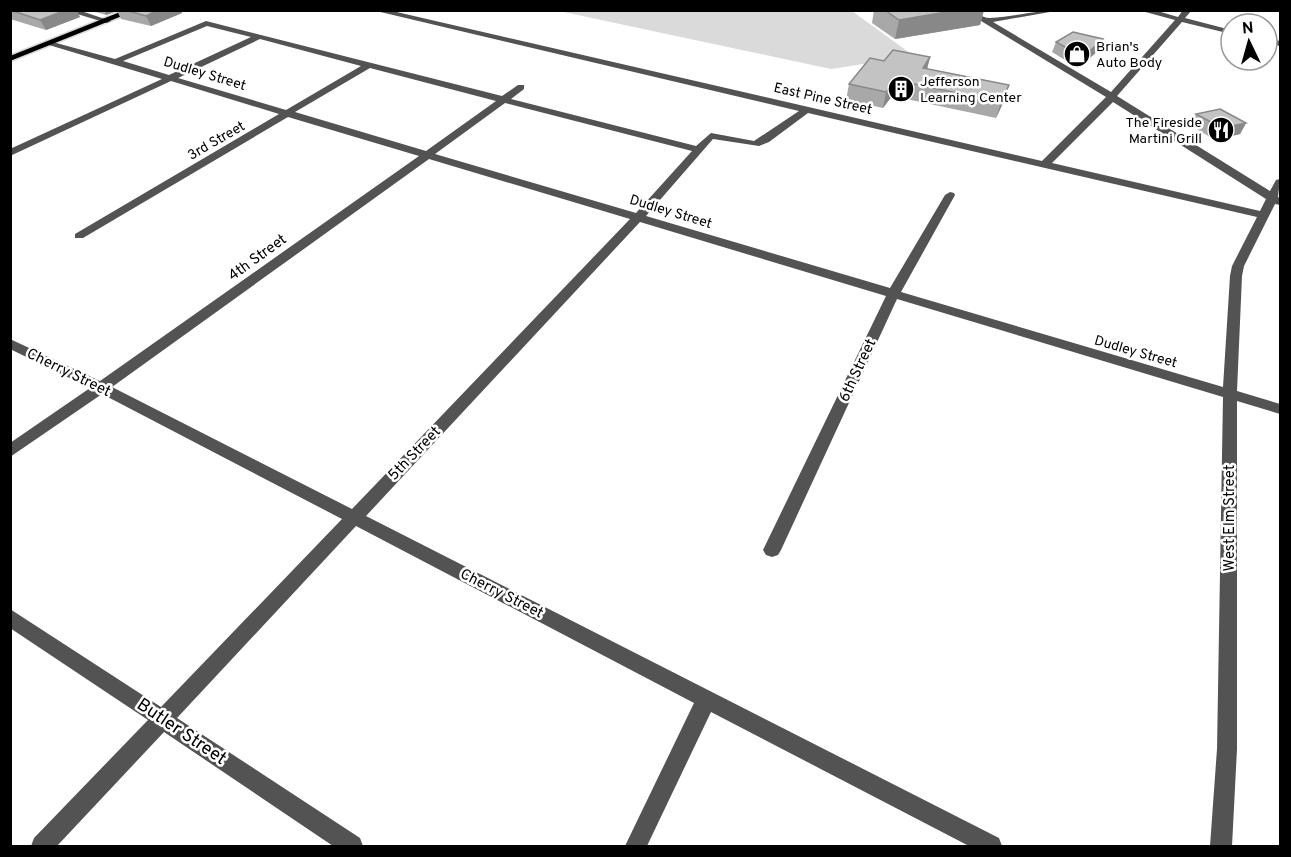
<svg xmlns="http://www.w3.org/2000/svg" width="1291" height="857" font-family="Overpass,sans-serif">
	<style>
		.green { fill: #dadada }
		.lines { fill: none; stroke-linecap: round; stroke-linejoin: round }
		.major-casing { stroke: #dbdbdb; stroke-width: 3 }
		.minor { fill: #535353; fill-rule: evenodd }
		.major { fill: #000; fill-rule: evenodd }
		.wall { fill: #a8a8a8 }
		.shaded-wall { fill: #888 }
		.building { fill: #c3c3c3; stroke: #888; stroke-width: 1.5 }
		.labels { text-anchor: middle; stroke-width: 5; stroke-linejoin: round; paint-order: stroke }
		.far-poi-label { font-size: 14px; fill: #000; stroke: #fff; text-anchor: start }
		.far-street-label { font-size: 14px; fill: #000; stroke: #fff }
		.street-label { font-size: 15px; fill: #000; stroke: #fff }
		.near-street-label { font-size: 18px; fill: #000; stroke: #fff }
	</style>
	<rect width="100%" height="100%" fill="#fff"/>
	<!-- green -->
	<path class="green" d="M559,11H852L914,56L831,69Z"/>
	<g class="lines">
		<defs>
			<path id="major" d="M125,10H137L10,61V56Z"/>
		</defs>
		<!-- major casing -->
		<use href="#major" class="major-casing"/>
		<!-- minor -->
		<g class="minor">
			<path d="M64,10H78L111,21L107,23Z"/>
			<path d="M372,10H388L1042,161L1106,97L963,10C975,10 981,18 990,18C1014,17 1036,10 1061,10L993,22L1111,92L1175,20L1138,10H1154L1178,17L1183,10H1192L1185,18L1231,30V34L1182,22L1117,96L1270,191L1276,180L1280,179L1278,197L1280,198V205L1275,204L1244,266L1242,276L1237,391L1280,404V414L1237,401V749L1232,846H1210L1217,749L1223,397L897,299L781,550L778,555L772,557L766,555L763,550L886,296L640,222L366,516L999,838L1002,846H969L711,712L647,846H625L694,703L356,526L177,718L360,838L363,846H333L164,732L57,846H31L34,838L148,720L10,628V609L161,707L342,519L102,394L10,457V443L90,388L10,349V339L100,381L419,156L288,117L83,238H75V234L279,114L171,81L10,156V149L162,79L49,45V41L115,59L206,21L502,96L518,85H524V89L511,99L696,146L711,133L754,141L799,111ZM207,26L251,37L169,75L123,61ZM260,39L361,66L286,110L178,78ZM370,68L496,101L426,151L295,112ZM1113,102L1266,199L1260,211L1052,163ZM505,103L692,151L636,213L435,154ZM808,113L1257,217L1232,266L1230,276L1223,387L901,292L955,195L954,193L950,192L945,195L890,288L646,216L713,139L759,146L769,142ZM429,159L630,219L352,509L112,387Z"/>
			<path d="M1267,38L1280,41V46L1267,43Z"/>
		</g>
		<!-- major -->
		<use href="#major" class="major"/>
	</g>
	<!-- wall -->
	<g class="wall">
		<path d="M10,10L80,17L46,30L10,19Z"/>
		<path d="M89,10H181L182,13L151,26L121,19L117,11L106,15Z"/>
		<path d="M874,10H984L980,25L895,39L872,23Z"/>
		<path d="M1103,39L1099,50L1078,68L1052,52L1056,42Z"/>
		<path d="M930,57L927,69L1004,101L996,118L892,96L883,108L846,100L849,84L884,61Z"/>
		<path d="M1196,114L1246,123L1240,134L1215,140L1190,125Z"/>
	</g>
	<!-- shaded-wall -->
	<g class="shaded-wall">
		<path d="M66,10H77L80,17L46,30L40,20Z"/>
		<path d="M104,10H117V11L106,15Z"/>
		<path d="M158,10H181L182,13L151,26L146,16Z"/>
		<path d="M958,10H984L980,25L895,39L899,20Z"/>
		<path d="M1103,39L1099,50L1078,68L1083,57Z"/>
		<path d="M930,57L926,73L923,68Z"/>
		<path d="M895,80L892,96L883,108L886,92Z"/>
		<path d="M1009,85L1004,101L996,118L1001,102Z"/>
		<path d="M1246,123L1240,134L1215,140L1222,128Z"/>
	</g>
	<!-- building -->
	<g class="building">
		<path d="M10,10H66L40,20Z"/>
		<path d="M125,10H158L146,16Z"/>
		<path d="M885,10H958L899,20Z"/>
		<path d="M1073,32L1103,39L1083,57L1056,42Z"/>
		<path d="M893,50L930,57L923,68L1009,85L1001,102L895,80L886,92L849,84L870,58L884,61Z"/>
		<path d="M1220,109L1246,123L1222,128L1196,114Z"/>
	</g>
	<!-- icons -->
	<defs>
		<symbol id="shop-disc" viewBox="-11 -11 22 22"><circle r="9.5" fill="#000" stroke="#fff"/><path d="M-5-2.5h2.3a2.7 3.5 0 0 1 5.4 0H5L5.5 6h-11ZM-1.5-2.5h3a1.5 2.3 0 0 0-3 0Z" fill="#fff"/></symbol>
		<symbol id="building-disc" viewBox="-11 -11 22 22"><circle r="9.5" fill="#000" stroke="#fff"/><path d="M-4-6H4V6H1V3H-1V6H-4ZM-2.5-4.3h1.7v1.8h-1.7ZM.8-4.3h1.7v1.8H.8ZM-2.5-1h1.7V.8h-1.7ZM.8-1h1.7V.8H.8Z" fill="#fff"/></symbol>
		<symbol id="restaurant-disc" viewBox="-11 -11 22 22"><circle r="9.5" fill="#000" stroke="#fff"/><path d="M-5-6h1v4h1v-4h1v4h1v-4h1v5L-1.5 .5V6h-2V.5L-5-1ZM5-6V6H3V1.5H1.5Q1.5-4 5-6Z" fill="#fff"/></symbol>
	</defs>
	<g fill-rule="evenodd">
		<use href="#shop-disc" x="1062" y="39" width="30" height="30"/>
		<use href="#building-disc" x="886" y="74" width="30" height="30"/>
		<use href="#restaurant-disc" x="1206" y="115" width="30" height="30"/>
	</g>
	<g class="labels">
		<!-- far-poi labels -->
		<g class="far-poi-label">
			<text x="1096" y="51">Brian's<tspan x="1096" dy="16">Auto Body</tspan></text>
			<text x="920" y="86">Jefferson<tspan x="920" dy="16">Learning Center</tspan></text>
			<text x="1202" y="127" text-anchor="end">The Fireside<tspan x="1202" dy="16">Martini Grill</tspan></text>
		</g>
		<!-- far-street labels -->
		<g class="far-street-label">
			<text transform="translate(205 73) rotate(17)" y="5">Dudley Street</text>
			<text transform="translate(823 98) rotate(13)" y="5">East Pine Street</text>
			<text transform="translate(216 140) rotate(-30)" y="5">3rd Street</text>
			<text transform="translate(671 211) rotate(17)" y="5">Dudley Street</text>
			<text transform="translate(1136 351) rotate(16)" y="5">Dudley Street</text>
		</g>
		<!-- street labels -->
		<g class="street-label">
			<text transform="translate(257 257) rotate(-36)" y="5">4th Street</text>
			<text transform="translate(857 370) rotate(-65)" y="5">6th Street</text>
			<text transform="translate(69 372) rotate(26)" y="5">Cherry Street</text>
			<text transform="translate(414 453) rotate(-46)" y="5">5th Street</text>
			<text transform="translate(1229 518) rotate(-90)" y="5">West Elm Street</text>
			<text transform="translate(502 593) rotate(27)" y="5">Cherry Street</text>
		</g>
		<!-- near-street labels -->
		<g class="near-street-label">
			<text transform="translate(182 731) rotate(34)" y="6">Butler Street</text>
		</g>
	</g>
	<!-- border -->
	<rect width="1291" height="857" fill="none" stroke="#000000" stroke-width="24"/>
	<!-- north arrow -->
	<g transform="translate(1249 42) rotate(355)"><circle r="28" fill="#ffffff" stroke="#999999" stroke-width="1.5"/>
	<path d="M0-4.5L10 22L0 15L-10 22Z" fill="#000000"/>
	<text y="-9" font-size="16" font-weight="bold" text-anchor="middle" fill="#000000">N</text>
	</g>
</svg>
